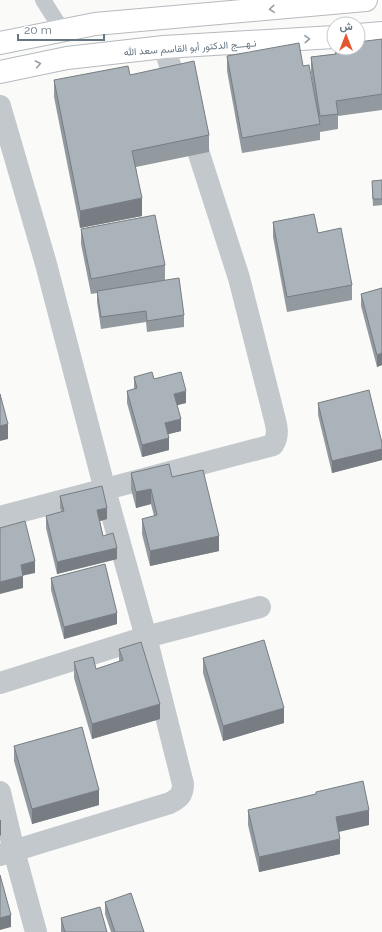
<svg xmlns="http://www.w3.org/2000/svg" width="382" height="932" font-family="Raleway,Vazirmatn,sans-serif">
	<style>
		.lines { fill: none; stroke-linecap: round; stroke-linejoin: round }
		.primary-casing { stroke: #b5babe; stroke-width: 24 }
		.service { stroke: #c3c8cc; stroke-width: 16 }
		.minor { stroke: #c3c8cc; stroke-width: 22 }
		.primary { stroke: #fff; stroke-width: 22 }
		.wall { fill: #929a9f }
		.shaded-wall { fill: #777d82 }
		.building { fill: #aab3b9; stroke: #777d82 }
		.oneway { stroke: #939fa8 }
		.labels { text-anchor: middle; stroke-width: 4; stroke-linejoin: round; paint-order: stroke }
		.street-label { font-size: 10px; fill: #657683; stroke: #fff }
	</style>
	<rect width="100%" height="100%" fill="#fafaf8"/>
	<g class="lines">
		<defs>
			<g id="primary">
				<path d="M358,35L382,33"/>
				<path d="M0,43L95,24L366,0"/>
				<path d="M0,72L67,58L164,47L334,37"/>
			</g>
		</defs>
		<!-- primary casing -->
		<use href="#primary" class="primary-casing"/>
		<!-- service -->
		<path class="service" d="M43,0L62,30"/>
		<!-- minor -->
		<g class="minor">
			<path d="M164,47L180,95"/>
			<path d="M0,106L46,264L105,490L146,637L183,784C183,795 179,798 170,803L0,855"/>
			<path d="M0,517L273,445C280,434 276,424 273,412L239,278L190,126"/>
			<path d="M0,683L146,637L260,607"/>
			<path d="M0,792L14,851L36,932"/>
		</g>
		<!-- primary -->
		<use href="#primary" class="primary"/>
	</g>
	<!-- wall -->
	<g class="wall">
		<path d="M382,39V110L338,116V129L320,132V129V140L242,153L227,71V56L303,66L315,97L311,73V57L335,54V48H358Z"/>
		<path d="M130,75L209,135V152L136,167L142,216L80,228L54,97V80Z"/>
		<path d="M382,180V205L373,206L372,188Z"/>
		<path d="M273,222L318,233L352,285V300L287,312L273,237Z"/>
		<path d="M81,229L165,265V280L157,282L184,315V327L147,332L146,322L101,329L97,302V293L91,294L81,244Z"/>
		<path d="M382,288V365L377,367L361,306V294Z"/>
		<path d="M134,377L154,379L186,403L177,405L181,431L168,434L169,450L142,457L127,403V391L134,389Z"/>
		<path d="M318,403L382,443V460L332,473L318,415Z"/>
		<path d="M131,473L172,477L219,551L150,566L142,534V519L154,516L151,504L136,508L131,489Z"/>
		<path d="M60,496L107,519L100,521L103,536L117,559L57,574L46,528V516L62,512L60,508Z"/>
		<path d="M51,578L117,624L64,639L51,590Z"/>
		<path d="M119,649L160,719L92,739L74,678V662L96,669L119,662Z"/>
		<path d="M203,658L284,723L223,741L203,673Z"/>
		<path d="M14,746L99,805L32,824L14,761Z"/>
		<path d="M316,792L369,825L339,832L340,854L259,872L248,825V810L316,794Z"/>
		<path d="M105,902L144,932H111L105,914Z"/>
		<path d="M61,918L107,932H61Z"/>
	</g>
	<!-- shaded-wall -->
	<g class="shaded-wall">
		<path d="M142,198V216L80,228V211Z"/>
		<path d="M382,353V365L377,367V355Z"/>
		<path d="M186,391V403L174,406V394Z"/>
		<path d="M181,419V431L165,435V423Z"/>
		<path d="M8,424V439L0,441V426Z"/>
		<path d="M169,438V450L142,457V445Z"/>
		<path d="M382,449V460L332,473V461Z"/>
		<path d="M151,489V504L136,508V492Z"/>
		<path d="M107,508V519L97,522V510Z"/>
		<path d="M219,536V551L150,566V551Z"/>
		<path d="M117,548V559L57,574V562Z"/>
		<path d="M35,561V573L21,576V565Z"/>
		<path d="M23,576V588L0,594V582Z"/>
		<path d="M117,613V624L64,639V627Z"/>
		<path d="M160,704V719L92,739V724Z"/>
		<path d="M284,708V723L223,741V726Z"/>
		<path d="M99,790V805L32,824V809Z"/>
		<path d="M369,810V825L336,832V817Z"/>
		<path d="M0,820H1V835L0,836Z"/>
		<path d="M340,839V854L259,872V857Z"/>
		<path d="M11,915V927L0,930V918Z"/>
	</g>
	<!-- building -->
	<g class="building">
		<path d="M382,39V94L336,101L338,114L320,116L311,57L336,54V48H358V42Z"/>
		<path d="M299,43L303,66L309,65L320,124L242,138L227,56Z"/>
		<path d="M194,61L209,135L132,151L142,198L80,211L54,80L128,66L130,75Z"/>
		<path d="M382,180V199H373L372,181Z"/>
		<path d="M314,214L318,233L341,228L352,285L287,297L273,222Z"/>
		<path d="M155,215L165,265L91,279L81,229Z"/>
		<path d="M179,278L184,315L147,321L146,311L101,317L97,291Z"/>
		<path d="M382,288V353L377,355L361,294Z"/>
		<path d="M152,372L154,379L181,372L186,391L174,394L181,419L165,423L169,438L142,445L127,391L137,388L134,377Z"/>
		<path d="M369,390L382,443V449L332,461L318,403Z"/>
		<path d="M0,394L8,424L0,426Z"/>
		<path d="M169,464L172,477L203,470L219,536L150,551L142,519L157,515L151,489L136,492L131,473Z"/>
		<path d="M102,486L107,508L97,510L103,536L113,533L117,548L57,562L46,516L64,511L60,496Z"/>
		<path d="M25,521L35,561L21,565L23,576L0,582V528Z"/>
		<path d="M105,564L117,613L64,627L51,578Z"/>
		<path d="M264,640L284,708L223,726L203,658Z"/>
		<path d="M141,642L160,704L92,724L74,662L93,657L96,669L123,660L119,649Z"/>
		<path d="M82,727L99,790L32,809L14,746Z"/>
		<path d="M363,781L369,810L336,817L340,839L259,857L248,810L316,794V792Z"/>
		<path d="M0,875L11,915L0,918Z"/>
		<path d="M131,893L144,932H115L105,902Z"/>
		<path d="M100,907L107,932H65L61,918Z"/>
	</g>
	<!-- one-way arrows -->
	<defs><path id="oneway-chevron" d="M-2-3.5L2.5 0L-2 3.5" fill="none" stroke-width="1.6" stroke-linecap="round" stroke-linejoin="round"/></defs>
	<g class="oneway">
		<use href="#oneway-chevron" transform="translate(272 9) rotate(175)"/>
		<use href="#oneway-chevron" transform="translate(307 39) rotate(-3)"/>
		<use href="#oneway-chevron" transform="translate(38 64) rotate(-11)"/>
	</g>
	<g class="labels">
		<!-- street labels -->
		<g class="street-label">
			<text transform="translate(190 47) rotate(-4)" y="4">نـهـــج الدكتور أبو القاسم سعد الله</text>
		</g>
	</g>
	<!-- north arrow -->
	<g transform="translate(346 36)"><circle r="19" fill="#ffffff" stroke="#c1c8cd"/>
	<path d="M0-3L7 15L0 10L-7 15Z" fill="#e4572e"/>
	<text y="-6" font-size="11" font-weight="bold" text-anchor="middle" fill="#657683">ش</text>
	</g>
	<!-- scale -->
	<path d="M18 34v6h86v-6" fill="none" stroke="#657683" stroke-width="2"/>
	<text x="24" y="34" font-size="12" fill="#657683" stroke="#ffffff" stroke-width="3" paint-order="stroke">20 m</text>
</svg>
